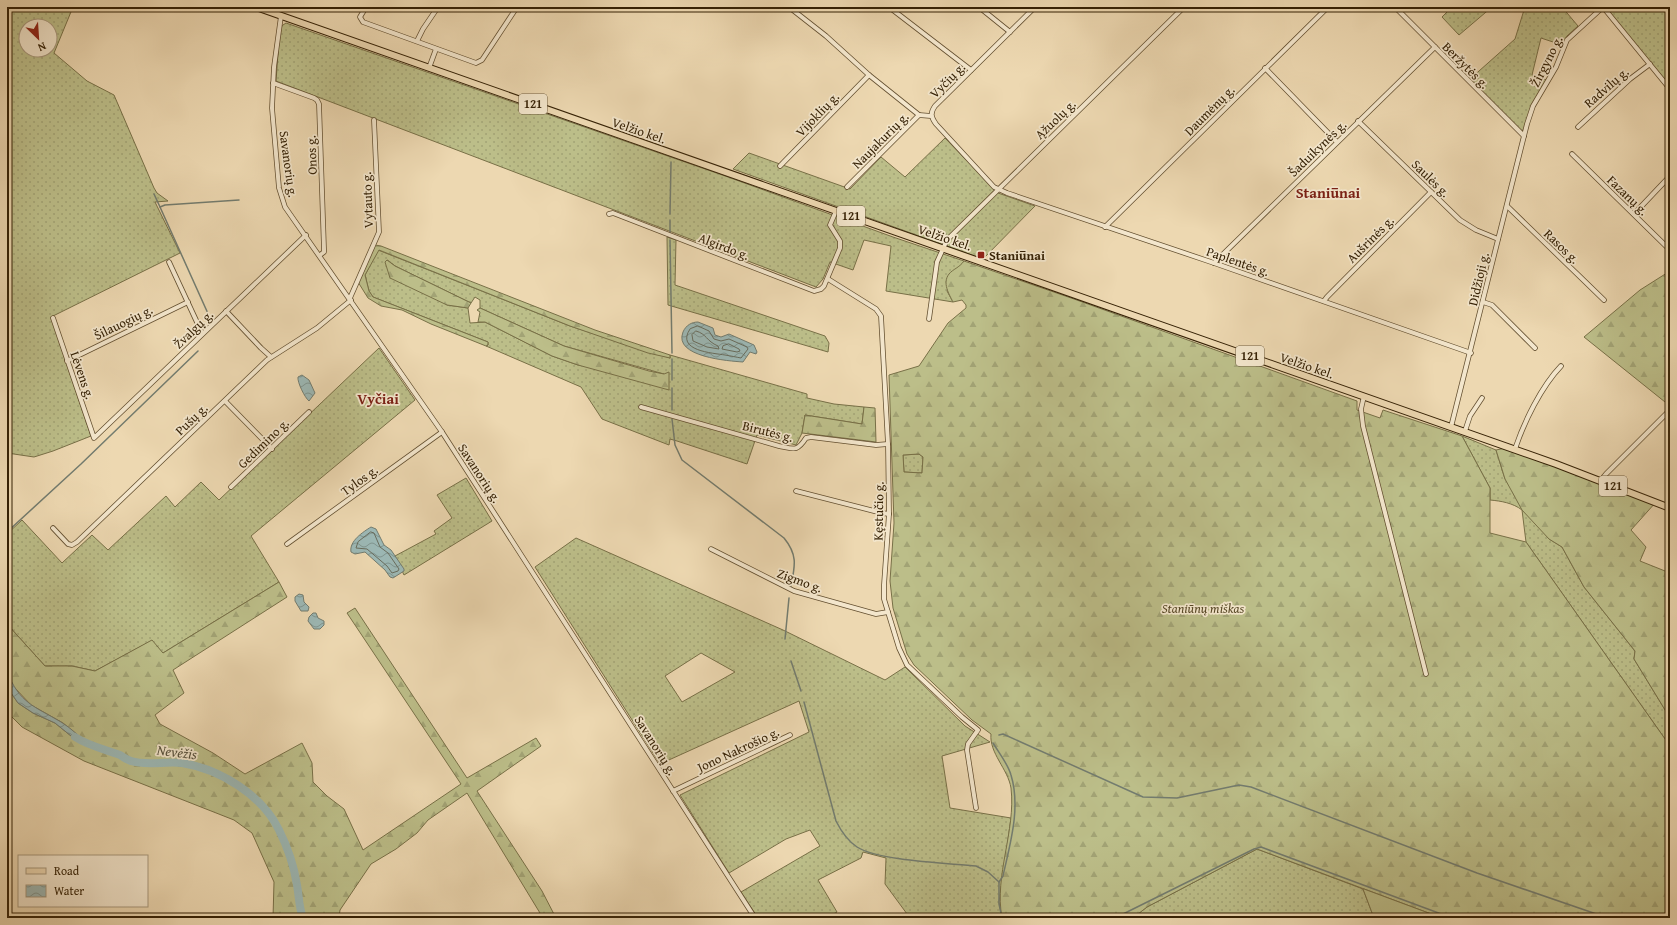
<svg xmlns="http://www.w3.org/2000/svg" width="1677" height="925" font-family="'Gentium Book Plus',serif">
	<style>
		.grass { fill: url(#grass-dots); stroke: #787047; fill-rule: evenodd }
		.forest { fill: url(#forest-firs); stroke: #787047; fill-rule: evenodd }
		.garden { fill: #bcbe89; stroke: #787047 }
		.water { fill: url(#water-waves); stroke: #737c6f }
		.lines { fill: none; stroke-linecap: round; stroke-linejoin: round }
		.shore { stroke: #686c5d; stroke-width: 1 }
		.stream { stroke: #737c6f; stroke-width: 1.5 }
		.river { stroke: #9cb8b5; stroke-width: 8 }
		.minor-casing { stroke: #634f30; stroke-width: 5.5 }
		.primary-casing { stroke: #352105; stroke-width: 8 }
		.minor { stroke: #f3e6cc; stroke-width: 4 }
		.primary { stroke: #edd8b1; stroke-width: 6 }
		.poi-dot { fill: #8f2418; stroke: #f3e6cc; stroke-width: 1.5 }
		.labels { text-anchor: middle; stroke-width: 3.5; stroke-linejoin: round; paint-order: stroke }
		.shield { fill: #f3e6cc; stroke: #6e5c41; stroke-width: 1 }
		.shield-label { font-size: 12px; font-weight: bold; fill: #352105 }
		.street-label { font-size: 13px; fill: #352105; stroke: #f3e6cc }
		.poi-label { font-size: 13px; font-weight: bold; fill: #352105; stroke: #f3e6cc; text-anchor: start }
		.park-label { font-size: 13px; font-style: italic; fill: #574826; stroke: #f3e6cc }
		.water-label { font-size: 14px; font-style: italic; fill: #544e3a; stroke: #f3e6cc }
		.quarter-label { font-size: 15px; font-weight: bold; fill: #7a1f14; stroke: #f3e6cc }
	</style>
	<defs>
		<pattern id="grass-dots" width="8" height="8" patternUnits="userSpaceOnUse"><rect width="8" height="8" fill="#bcbe89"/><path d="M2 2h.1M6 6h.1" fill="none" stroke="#a2a375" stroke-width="1.8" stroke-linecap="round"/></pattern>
		<pattern id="forest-firs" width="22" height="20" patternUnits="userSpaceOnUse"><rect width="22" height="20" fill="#bcbe89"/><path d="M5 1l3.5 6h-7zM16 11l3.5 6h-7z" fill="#a2a375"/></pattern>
		<pattern id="water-waves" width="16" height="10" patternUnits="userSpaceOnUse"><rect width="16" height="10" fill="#9cb8b5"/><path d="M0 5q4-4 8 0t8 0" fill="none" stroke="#809591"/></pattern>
	</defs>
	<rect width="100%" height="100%" fill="#edd8b1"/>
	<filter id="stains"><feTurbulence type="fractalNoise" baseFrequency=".005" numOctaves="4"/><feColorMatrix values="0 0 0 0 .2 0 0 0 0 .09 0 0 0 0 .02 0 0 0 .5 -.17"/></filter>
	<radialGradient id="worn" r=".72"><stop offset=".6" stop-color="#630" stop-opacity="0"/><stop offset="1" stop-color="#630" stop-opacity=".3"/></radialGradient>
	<!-- grass -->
	<g class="grass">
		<path d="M7,7H73L54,53L87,81L114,95L154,188L157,193L168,201L155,202L180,253L51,317L91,436L53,451L34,457L7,453ZM26,26H50V50H26Z"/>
		<path d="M1452,7H1492L1459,35L1442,17Z"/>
		<path d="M1512,7H1562L1578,26L1567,36L1562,45L1541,38L1532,75L1547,80L1524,130L1522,131L1470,79L1515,39L1524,10Z"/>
		<path d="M1604,7H1670V87Z"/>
		<path d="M286,23L728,177L893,237L964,261L960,267L955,270L947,291L953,302L886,291L891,246L864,240L853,270L830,262L823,279L816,287L276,81L280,27Z"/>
		<path d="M945,138L998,193L1035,206L983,259L733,169L749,153L850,189L881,157L905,177Z"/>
		<path d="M667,237L676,240L675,285L825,336L829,343L828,352L668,305Z"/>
		<path d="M378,250L570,326L670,358V355L807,394V398L834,404L864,407L862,424L805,415L802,433L796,445L757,435L747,464L677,441L670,439L669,445L602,419L581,387L486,346L488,345V342L373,297L369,291L365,275ZM387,260L395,266L471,303L475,297L480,300V308L564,346L664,374L578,365L552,356L485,322L470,323L468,308L447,305Z"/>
		<path d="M379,348L415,400L251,536L279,582L163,653L151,641L95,671L72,666H45L7,624V534L22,520L62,563L92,535L108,550L166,496L175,507L201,482L219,500Z"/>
		<path d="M1462,436L1496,450L1505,479L1549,539L1562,547L1584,587L1635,651L1634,659L1670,718V746L1526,542L1522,510C1513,503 1501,501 1490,500V488Z"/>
		<path d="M919,454L923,457L922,473L904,472L903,455Z"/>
		<path d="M466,478L492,521L404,575L395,556L436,534L434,531L452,518L437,495Z"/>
		<path d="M576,538L783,630L885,680L905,667L965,726L990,742L942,756L950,808L1011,818L999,902L1002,918H910L885,884L886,858L863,852L861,858L818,880L837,912L826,918H758L741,892L820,846L810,830L786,839L729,873L680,795L809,732L799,701L660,764L535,567ZM701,653L735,672L682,702L665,676Z"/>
		<path d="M1257,849L1363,889L1374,918H1130L1138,914L1147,907Z"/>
	</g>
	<!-- forest -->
	<g class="forest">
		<path d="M375,245L381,246L595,330L670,355V358L648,353L570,326L379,250L365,275L369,291L373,297L488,342V345L486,346L431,324L402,310L381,306L368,298L358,282Z"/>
		<path d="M387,260L395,266L471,303L468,308L447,305L390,278L385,262Z"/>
		<path d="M964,261L1074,299L1357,401V410L1380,418L1383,410L1462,436L1490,488V533L1526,542L1670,746V918H1442L1257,849L1147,907L1138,914L1130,918H1002C994,875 1016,831 1011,788C1008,769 989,753 991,734L972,720L914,665L907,654L893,608L890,581L894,523L889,375L919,366L948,323L966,308V305L962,300L953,302C949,294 942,283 949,274C953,269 959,268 964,261ZM919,454L923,457L922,473L904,472L903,455Z"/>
		<path d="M1670,271V406L1584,337L1640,290Z"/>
		<path d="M480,308L564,346L649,371L664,374L669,372V390L578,365L552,356L485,322H478L480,312L477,310Z"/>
		<path d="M864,407L875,408L876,442L802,433L805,415L862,424Z"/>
		<path d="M1510,447L1656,502L1631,530L1646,547L1640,561L1670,573V718L1634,659L1635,651L1584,587L1562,547L1549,539L1522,510L1505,479L1496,450Z"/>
		<path d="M279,582L287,597L173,670L184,693L155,715L160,724L213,753L245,774L302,743L312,763L313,782L327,796L344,809L363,850L461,784L347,613L355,608L467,778L536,738L541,746L477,791L542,891L556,918H543L467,793L428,820L417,833L396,849L371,864L340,910L339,918H273L274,882L252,833L234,820L84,761L22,727L7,712V687L18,703L33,713L55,723L76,740L87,743L63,723L31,705L13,686L7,671V624L45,666H72L95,671L152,640L163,653Z"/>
	</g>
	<!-- garden -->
	<path class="garden" d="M1363,889H1364L1442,918H1374Z"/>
	<!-- water -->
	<g class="water">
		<path d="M698,322L713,328L715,335L721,337L729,334L754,345L757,352L756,354L750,352L743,362C729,361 673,357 683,332C686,325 692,322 698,322Z"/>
		<path d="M302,375L309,380L315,393L309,401C305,398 297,382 298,377Z"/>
		<path d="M371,527L376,529L384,545L391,550L404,569V571L393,578L390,577L385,570L365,552L355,554L351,552C349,541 363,532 371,527Z"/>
		<path d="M299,594L303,595L304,602L309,607L308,611H301L295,601V597Z"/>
		<path d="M313,613H316L318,618L324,621V625L320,629H314L308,621L309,617Z"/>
		<path d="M7,671C19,703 34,706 61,722C71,728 80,737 88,744L76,740L55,723L33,713L18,703L7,687Z"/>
	</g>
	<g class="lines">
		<!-- shore -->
		<g class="shore">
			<path d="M698,326L709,331L714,339L721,341L729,339L747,347L748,349L741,358C736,357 731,356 725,355C713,353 675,351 690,329Z"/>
			<path d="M696,331C707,334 706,341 718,346L719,349L707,347L693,341L692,335Z"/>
			<path d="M729,344L739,349L740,351L737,352L722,349L723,346Z"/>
			<path d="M371,532L374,533L380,547L388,553L399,569L398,571L392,573L387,566L367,549L356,548L358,542Z"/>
		</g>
		<!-- stream -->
		<g class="stream">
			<path d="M154,194L160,207"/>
			<path d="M670,214L671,162"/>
			<path d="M670,233V220"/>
			<path d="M670,240L672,353"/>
			<path d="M210,318L160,207L165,205L239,200"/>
			<path d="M672,359V380"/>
			<path d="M672,410V388"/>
			<path d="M672,419L675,445L682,460L784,538C798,555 795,566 791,586"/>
			<path d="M7,532L81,464L198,351"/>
			<path d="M785,639L789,598"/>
			<path d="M791,661L801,691"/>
			<path d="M804,702L836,821C841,831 848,841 857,847C879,861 948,863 976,866L988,872L999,882V904L1002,918"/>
			<path d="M999,735L1003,734L1143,797L1177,798L1239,785L1251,787L1477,873L1608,918"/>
			<path d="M993,743C999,753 1008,764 1011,775C1021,808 1010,844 1003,876L999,882"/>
			<path d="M1115,918L1254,849L1261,847L1452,918"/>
		</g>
		<!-- river -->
		<path class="river" d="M75,737C89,746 104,749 120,755C123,757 127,760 131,761C146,766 166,761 182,763C220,769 262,795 279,830C288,848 294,866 297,885C299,896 299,908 303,918"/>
		<defs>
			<g id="minor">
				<path d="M366,7L360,17L363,22L476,63L482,60L517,7"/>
				<path d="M789,7L826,36L869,75L919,115"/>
				<path d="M889,7L971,70"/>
				<path d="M979,7L1010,32"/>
				<path d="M1035,7L935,106C930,113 931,117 936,124L994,187L1007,193L1214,263L1471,353"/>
				<path d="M1395,7L1524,136"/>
				<path d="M1603,7L1670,89"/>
				<path d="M281,16L274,67L272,108L279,188L285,207L442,432L755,918"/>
				<path d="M417,41L423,29L438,7"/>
				<path d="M429,68L436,49"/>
				<path d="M1265,68L1337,142"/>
				<path d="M273,83L314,98L317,100L319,104L324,249V252L320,255"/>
				<path d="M1358,121L1460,220L1476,230L1498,239"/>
				<path d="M1578,127L1630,79L1650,64"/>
				<path d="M1572,154L1670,250"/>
				<path d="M780,166L869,75"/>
				<path d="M847,187L919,115L931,116"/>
				<path d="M1507,206L1604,300"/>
				<path d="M609,214L613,213L814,291L821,289L824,286L840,248V241L830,225L836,211"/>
				<path d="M1634,214L1670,176"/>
				<path d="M1105,227L1328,7"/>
				<path d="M169,262L202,333"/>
				<path d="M1214,263L1435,47"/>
				<path d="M828,279L876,309L881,316L888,444L889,514L884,585V599L899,648L907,665L962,717L978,730L968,744L967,750L976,808"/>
				<path d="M350,298L379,232L374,120"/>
				<path d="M1324,301L1327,297L1431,192"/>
				<path d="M1483,302L1492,305L1535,348"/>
				<path d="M226,311L261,348L271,357"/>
				<path d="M53,318L94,438L306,235"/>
				<path d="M929,319L937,262L947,240L1184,7"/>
				<path d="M67,361L188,302"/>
				<path d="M1364,396L1361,409L1363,426L1426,674"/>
				<path d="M225,401L272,449"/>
				<path d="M641,407L779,446C794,449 797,452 806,438L811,437L876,445L888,444"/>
				<path d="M1451,427L1527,124L1533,106L1556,67L1567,40L1603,7"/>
				<path d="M1465,431L1470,416L1482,398"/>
				<path d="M1515,449C1524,422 1541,387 1561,366"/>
				<path d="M1600,481L1606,474L1670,410"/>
				<path d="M231,487L309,412"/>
				<path d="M796,491L882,513L889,514"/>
				<path d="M53,528L68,544L72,545L77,542L267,360L317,328L351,300"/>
				<path d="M287,544L442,432"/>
				<path d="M711,549L794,591L876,614L888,612"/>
				<path d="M673,791L790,735"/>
			</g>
			<path id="primary" d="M256,7L1556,464L1670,508"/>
		</defs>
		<!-- minor casing -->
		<use href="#minor" class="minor-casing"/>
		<!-- primary casing -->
		<use href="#primary" class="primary-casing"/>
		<!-- minor -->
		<use href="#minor" class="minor"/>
		<!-- primary -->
		<use href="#primary" class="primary"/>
	</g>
	<!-- markers -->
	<rect class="poi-dot" x="977" y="251" width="8" height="8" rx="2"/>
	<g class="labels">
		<!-- shield labels -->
		<g class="shield">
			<rect x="519" y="94" width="28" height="20" rx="3"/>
			<rect x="837" y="206" width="28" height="20" rx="3"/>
			<rect x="1236" y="346" width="28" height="20" rx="3"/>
			<rect x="1599" y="476" width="28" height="20" rx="3"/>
		</g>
		<g class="shield-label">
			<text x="533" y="108">121</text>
			<text x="851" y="220">121</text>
			<text x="1250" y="360">121</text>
			<text x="1613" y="490">121</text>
		</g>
		<!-- street labels -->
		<g class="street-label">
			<text transform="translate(1546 61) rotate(-63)" y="5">Žirgyno g.</text>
			<text transform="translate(1466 65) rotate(45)" y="5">Beržytės g.</text>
			<text transform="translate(947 80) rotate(-45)" y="5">Vyčių g.</text>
			<text transform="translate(1606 87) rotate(-41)" y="5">Radvilų g.</text>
			<text transform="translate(1209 110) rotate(-45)" y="5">Daumėnų g.</text>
			<text transform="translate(817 114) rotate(-46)" y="5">Vijoklių g.</text>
			<text transform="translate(1055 119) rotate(-44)" y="5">Ąžuolų g.</text>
			<text transform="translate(639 130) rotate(19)" y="5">Velžio kel.</text>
			<text transform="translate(880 140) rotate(-45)" y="5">Naujakurių g.</text>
			<text transform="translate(1317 148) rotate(-44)" y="5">Šaduikynės g.</text>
			<text transform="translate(311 155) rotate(-92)" y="5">Onos g.</text>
			<text transform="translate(289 164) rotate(82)" y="5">Savanorių g.</text>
			<text transform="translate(1431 178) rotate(44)" y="5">Saulės g.</text>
			<text transform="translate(1628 195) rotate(44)" y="5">Fazanų g.</text>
			<text transform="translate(367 200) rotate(-92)" y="5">Vytauto g.</text>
			<text transform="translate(945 237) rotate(19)" y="5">Velžio kel.</text>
			<text transform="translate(1370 239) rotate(-45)" y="5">Aušrinės g.</text>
			<text transform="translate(724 246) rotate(21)" y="5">Algirdo g.</text>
			<text transform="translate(1562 246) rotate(44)" y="5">Rasos g.</text>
			<text transform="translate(1238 261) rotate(19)" y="5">Paplentės g.</text>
			<text transform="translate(1478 279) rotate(-77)" y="5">Didžioji g.</text>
			<text transform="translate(123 322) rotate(-26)" y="5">Šilauogių g.</text>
			<text transform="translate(193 329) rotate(-44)" y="5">Žvalgų g.</text>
			<text transform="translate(1307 365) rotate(19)" y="5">Velžio kel.</text>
			<text transform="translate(83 375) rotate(71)" y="5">Lėvens g.</text>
			<text transform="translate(191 419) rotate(-44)" y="5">Pušų g.</text>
			<text transform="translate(768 431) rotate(14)" y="5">Birutės g.</text>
			<text transform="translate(263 443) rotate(-44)" y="5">Gedimino g.</text>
			<text transform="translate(480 473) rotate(57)" y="5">Savanorių g.</text>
			<text transform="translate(359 480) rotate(-36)" y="5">Tylos g.</text>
			<text transform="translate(878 511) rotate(-89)" y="5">Kęstučio g.</text>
			<text transform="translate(800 580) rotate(20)" y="5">Zigmo g.</text>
			<text transform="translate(656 745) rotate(58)" y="5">Savanorių g.</text>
			<text transform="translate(738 749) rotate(-25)" y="5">Jono Nakrošio g.</text>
		</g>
		<!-- poi labels -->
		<g class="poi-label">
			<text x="989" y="260">Staniūnai</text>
		</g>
		<!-- park labels -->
		<g class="park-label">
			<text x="1203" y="613">Staniūnų miškas</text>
		</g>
		<!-- water labels -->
		<g class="water-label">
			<text transform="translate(177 752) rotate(7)" y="5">Nevėžis</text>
		</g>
		<!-- quarter labels -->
		<g class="quarter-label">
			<text x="1328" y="198">Staniūnai</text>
			<text x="378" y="404">Vyčiai</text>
		</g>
	</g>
	<!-- margin -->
	<rect width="1677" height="925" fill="none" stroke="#edd8b1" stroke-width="24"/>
	<rect x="8" y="8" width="1661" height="909" fill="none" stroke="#352105" stroke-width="2"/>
	<rect x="12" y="12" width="1653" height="901" fill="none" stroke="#352105"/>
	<!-- legend -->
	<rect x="18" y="855" width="130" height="52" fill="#f3e6cc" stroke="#a7977c"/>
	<rect x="26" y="868" width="20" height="6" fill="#edd8b1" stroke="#a7977c"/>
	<text x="54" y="875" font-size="12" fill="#352105">Road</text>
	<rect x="26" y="885" width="20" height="12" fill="url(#water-waves)" stroke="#a7977c"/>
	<text x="54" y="895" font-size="12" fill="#352105">Water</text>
	<!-- north arrow -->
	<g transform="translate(38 38) rotate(155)"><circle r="19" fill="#f3e6cc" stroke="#a7977c"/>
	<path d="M0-3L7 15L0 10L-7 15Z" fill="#8f2418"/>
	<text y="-6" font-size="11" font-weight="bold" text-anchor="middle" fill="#352105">N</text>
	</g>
	<rect width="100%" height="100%" filter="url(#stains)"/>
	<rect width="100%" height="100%" fill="url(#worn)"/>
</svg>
